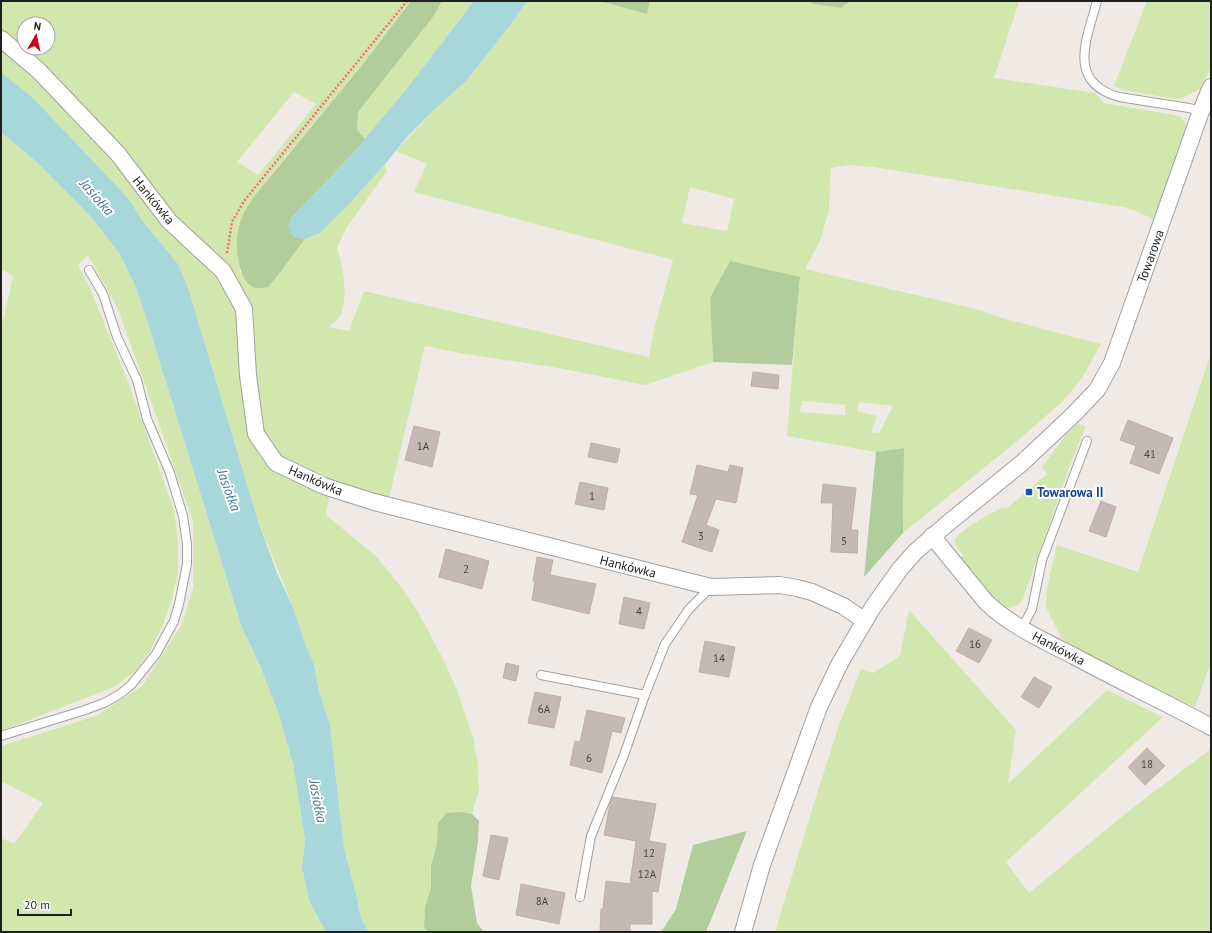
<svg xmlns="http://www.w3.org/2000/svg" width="1212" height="933" font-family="'PT Sans',sans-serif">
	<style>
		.grass { fill: #d2e7ad; fill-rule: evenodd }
		.forest { fill: #b1cd9b }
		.water { fill: #a7d7db }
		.building { fill: #c4b9b5; stroke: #c0afa8 }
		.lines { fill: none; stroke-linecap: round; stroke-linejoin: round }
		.lane-casing { stroke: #a0a0a0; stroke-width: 10 }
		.street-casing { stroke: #a0a0a0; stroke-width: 18 }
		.path { stroke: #f57075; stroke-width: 2.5; stroke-dasharray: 2 2; stroke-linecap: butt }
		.lane { stroke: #fff; stroke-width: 8 }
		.street { stroke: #fff; stroke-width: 16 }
		.transit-dot { fill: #1a4fb4; stroke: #fff; stroke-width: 1.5 }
		.labels { text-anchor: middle; stroke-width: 4; stroke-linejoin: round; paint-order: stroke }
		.number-label { font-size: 11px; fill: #484644 }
		.street-label { font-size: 13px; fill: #1f1f1f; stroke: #fff }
		.transit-label { font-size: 13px; font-weight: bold; fill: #164399; stroke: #fff; text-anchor: start }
		.water-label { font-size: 14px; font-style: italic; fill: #457794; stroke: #fff }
	</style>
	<rect width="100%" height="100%" fill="#efeae5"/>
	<!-- grass -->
	<g class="grass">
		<path d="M1,1H411L363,64L266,181L239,258L240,271L249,283L256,288L268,287C282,273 290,256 303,241C308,236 317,236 322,231C344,210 364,187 385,164L387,171L347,227L337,248C343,267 349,298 340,316C338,320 332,324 328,327L349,331L364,291L649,357L655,325L673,260L414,192L427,164L396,151L435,109L466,81L511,24L527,1H599L647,14L650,1H808L814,4L841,8L850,1H1019L994,78L1095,93L1104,103L1180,116L1185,123L1187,127L1154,220L1139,212L1124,207L873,167L849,165L831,168L829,210L820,241L805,269L980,310L1005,319L1101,344L1082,378L1064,400L1021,438L903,533L904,448L876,452L787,436L800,277L710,298L713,362L645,385L553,367L465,354L425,346L389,498L354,490L280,459L260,426L246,298L1,34ZM24,24H48V48H24ZM294,92L316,104L258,175L237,162ZM690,187L734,199L727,231L682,223ZM802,401L845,405V415L800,412ZM859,402L893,406L879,433L871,432L877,416L857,411Z"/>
		<path d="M442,1H474L405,91L365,139L357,130L358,112L433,17Z"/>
		<path d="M1147,1H1211V66L1202,88L1182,98L1175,99L1123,90L1114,86Z"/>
		<path d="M1,45L37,74L217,271L235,300L254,437L330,493L326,515L377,557L405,592L425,624L446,665L457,690L473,737L478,766L479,790L472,814L460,812L438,823L437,844L431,866V887L425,908L424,927L428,932H368L360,915L356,894L344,848L330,725L319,692L314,664L306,646L293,607L258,521L189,291L178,264L142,220L128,198L34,99L1,72Z"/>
		<path d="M1,132L40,165L91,217L120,254L135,285L146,317L241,625L261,668L278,712L293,763L305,841L302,867L309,901L326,932H1V838L14,844L43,803L1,781V746L96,716L142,686L182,624L193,588V522L156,415L118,309L88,255L78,265L89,286L127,379L174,510L178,541V572L171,603L162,627L150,651L134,672L114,687L1,731V321H3L13,276L1,269Z"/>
		<path d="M1211,353V662L1195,707L1134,681L1104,663L1076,650L1061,637L1046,607L1047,588L1057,545L1138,572Z"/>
		<path d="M1077,424L1084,425L1085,428L1072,460L1023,599C1015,609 1006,611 996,602L959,559L963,555C960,551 955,546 955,541C956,531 994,512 1003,507L1006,509L1047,474L1042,467L1065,436Z"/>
		<path d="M909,610L1016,730L1008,784L1107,690L1163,717L1006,862L1029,893L1130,810L1211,749V932H775L814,803L839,725L861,669L873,673L900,656Z"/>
	</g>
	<!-- forest -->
	<g class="forest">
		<path d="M411,1H442L433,17L358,112L357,130L365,139L349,158L291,218L293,236L305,239C292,255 282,272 268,287C265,287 259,289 256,288C236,282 234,240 240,224C243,212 250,203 256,194L363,64Z"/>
		<path d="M604,1H650L647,14L603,2Z"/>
		<path d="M808,1H850L841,8L814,4Z"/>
		<path d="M730,261L800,277L792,365L713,362L710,298Z"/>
		<path d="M904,448L903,533L864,577L876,452Z"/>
		<path d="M460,812L472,814L479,821L478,841L471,886L477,923L484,932H428L424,927L425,908L431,887V866L437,844L438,823L447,813Z"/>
		<path d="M747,831L706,932H661L676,909L693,845Z"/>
	</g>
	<!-- water -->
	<g class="water">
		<path d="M474,1H527L511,24L466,81L435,109L407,137L385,164L351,202L320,233L305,239L293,236L288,227L291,218L349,158L377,124L405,91Z"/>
		<path d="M1,72L34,99L128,198L142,220L178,264L189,291L258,521L277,573L293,607L306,646L314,664L319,692L330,725L344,848L356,894L360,915L368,932H326L309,901L302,867L305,840L293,763L278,712L261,668L241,625L146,317L135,285L120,254L91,217L40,165L1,132Z"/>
	</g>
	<!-- building -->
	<g class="building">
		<path d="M753,372L779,375L778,389L751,386Z"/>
		<path d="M1128,420L1173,438L1159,474L1130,463L1136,446L1120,440Z"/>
		<path d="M414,426L440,432L432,467L405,460Z"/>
		<path d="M591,443L620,449L617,463L588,457Z"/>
		<path d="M697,465L728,472L730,465L743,468L736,503L716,499L706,525L719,530L712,552L682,542L698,495L690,494Z"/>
		<path d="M580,482L608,488L604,510L575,504Z"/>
		<path d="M823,484L856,488L851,530H858L857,553L831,552L833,503H821Z"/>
		<path d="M1101,501L1116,507L1106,537L1089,531Z"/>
		<path d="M446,549L489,561L482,589L439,577Z"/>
		<path d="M537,557L553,560L550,575L596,584L589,614L532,600L535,581H533Z"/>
		<path d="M624,597L650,603L644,629L619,624Z"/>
		<path d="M969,628L992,640L979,663L956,651Z"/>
		<path d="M705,641L735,647L729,677L699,672Z"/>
		<path d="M506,663L519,666L516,681L503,678Z"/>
		<path d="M1034,677L1052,687L1039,708L1021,697Z"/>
		<path d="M535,692L561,697L554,728L528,723Z"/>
		<path d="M587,710L625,718L621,733L612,731L602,773L570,765L575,741L580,742Z"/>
		<path d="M1147,748L1165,766L1145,785L1128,767Z"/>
		<path d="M613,797L656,804L649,841L666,844L658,892L652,891V924H630V932H600L601,909H603L606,881L630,884L636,841L604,835L610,804Z"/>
		<path d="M491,835L508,838L499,880L483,876Z"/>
		<path d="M521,884L565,893L559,924L516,915Z"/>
	</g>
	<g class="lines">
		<defs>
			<g id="lane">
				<path d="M1097,1C1087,39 1066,82 1119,97L1189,108L1201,111"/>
				<path d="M1022,628L1032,609L1042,560L1087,441"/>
				<path d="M541,675L645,695"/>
				<path d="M1,736L82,711L104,703L120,694L131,685L156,654L174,621L179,604L187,564V544L183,516L170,473L147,419L137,380L117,337L103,294L89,270"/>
				<path d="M580,897L591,836L624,755L645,695L665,644L689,609L711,587"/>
			</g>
			<g id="street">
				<path d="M1,39L38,70L118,154L169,221L223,271L244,309L248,375L256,434L276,463L324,486L374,502L711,587L780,585L797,588L812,592L843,606L864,620"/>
				<path d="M932,536L986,602C1010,625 1042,640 1072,655C1118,680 1165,702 1211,727"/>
				<path d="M743,932L762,865L819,707L840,663L873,607L900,569L915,552L947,524L1022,463L1073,415L1097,390L1112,363L1201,111L1211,87"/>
			</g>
		</defs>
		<!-- lane casing -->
		<use href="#lane" class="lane-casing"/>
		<!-- street casing -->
		<use href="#street" class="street-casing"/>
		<!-- path -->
		<path class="path" d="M227,253L232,222L244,201L407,1"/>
		<!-- lane -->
		<use href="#lane" class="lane"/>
		<!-- street -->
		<use href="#street" class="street"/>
	</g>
	<!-- markers -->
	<rect class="transit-dot" x="1025" y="488" width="8" height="8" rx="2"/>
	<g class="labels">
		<!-- number labels -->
		<g class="number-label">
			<text x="423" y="450">1A</text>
			<text x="1150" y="458">41</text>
			<text x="592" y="500">1</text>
			<text x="701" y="540">3</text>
			<text x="844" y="545">5</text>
			<text x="466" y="573">2</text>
			<text x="639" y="615">4</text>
			<text x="975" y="648">16</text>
			<text x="719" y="662">14</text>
			<text x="544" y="713">6A</text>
			<text x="589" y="762">6</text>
			<text x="1147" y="768">18</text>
			<text x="649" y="857">12</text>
			<text x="647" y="878">12A</text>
			<text x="542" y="905">8A</text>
		</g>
		<!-- street labels -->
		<g class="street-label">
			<text transform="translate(154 200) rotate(51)" y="5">Hankówka</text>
			<text transform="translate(1150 256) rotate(-70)" y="5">Towarowa</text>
			<text transform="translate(316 480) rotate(23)" y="5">Hankówka</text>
			<text transform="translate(628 566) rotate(14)" y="5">Hankówka</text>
			<text transform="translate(1059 648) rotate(28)" y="5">Hankówka</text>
		</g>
		<!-- transit labels -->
		<g class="transit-label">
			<text x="1037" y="497">Towarowa II</text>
		</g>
		<!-- water labels -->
		<g class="water-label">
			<text transform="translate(97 197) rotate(49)" y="5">Jasiołka</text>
			<text transform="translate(229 490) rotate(70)" y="5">Jasiołka</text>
			<text transform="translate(318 801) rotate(79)" y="5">Jasiołka</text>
		</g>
	</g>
	<!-- border -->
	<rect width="1212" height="933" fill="none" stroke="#1f1f1f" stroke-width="4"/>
	<!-- north arrow -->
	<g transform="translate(36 36) rotate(9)"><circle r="19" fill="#ffffff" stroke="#a5a5a5"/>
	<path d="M0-3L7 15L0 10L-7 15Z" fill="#c60721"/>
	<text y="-6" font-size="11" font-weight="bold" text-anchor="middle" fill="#1f1f1f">N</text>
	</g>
	<!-- scale -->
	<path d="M18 909v6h53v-6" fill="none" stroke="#1f1f1f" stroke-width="2"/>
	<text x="24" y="909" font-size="12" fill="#1f1f1f" stroke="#ffffff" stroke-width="3" paint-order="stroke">20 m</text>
</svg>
